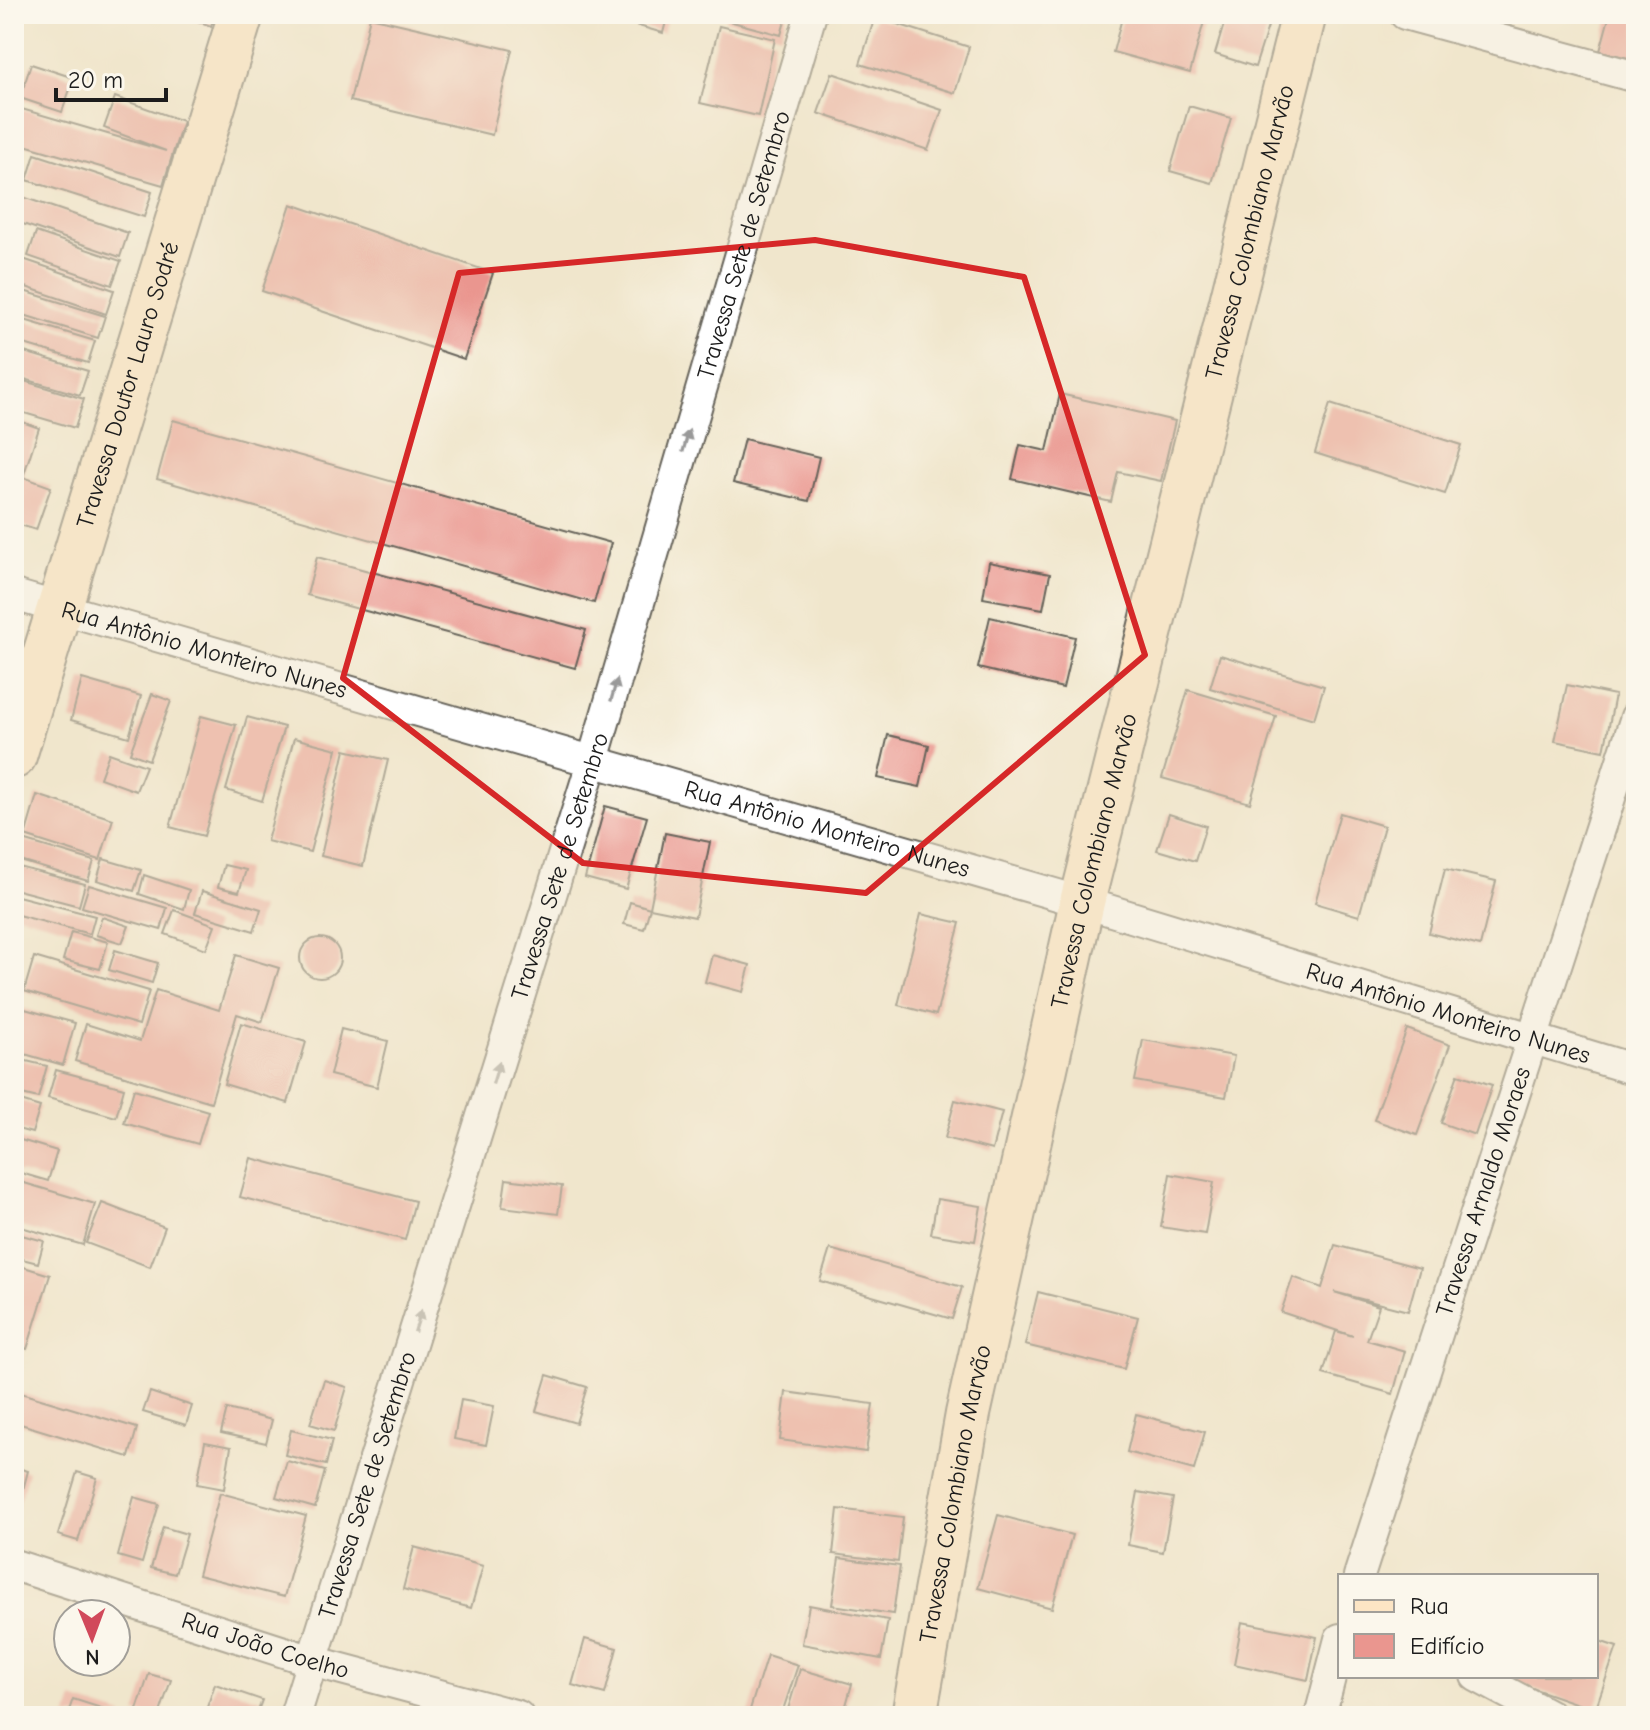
<svg xmlns="http://www.w3.org/2000/svg" width="1650" height="1730" font-family="'Comic Neue',sans-serif">
	<style>
		.building { fill: #ea968f }
		.lines { fill: none; stroke-linecap: round; stroke-linejoin: round }
		.street-casing { stroke: #66635a; stroke-width: 34 }
		.secondary-casing { stroke: #66635a; stroke-width: 48 }
		.street { stroke: #fff; stroke-width: 30 }
		.secondary { stroke: #fce5c4; stroke-width: 44 }
		.oneway { fill: #999 }
		.marked { fill: none; stroke: #d62828; stroke-width: 6; stroke-linejoin: round }
		.labels { text-anchor: middle; stroke-width: 6; stroke-linejoin: round; paint-order: stroke }
		.street-label { font-size: 24px; fill: #1c1c1c; stroke: #fbf7ec }
	</style>
	<rect width="100%" height="100%" fill="#fbf7ec"/>
	<filter id="ink" filterUnits="userSpaceOnUse"><feTurbulence type="fractalNoise" baseFrequency=".0125" numOctaves="2"/><feDisplacementMap in="SourceGraphic" scale="16" xChannelSelector="R" yChannelSelector="G"/><feConvolveMatrix kernelMatrix="1 2 1 2 8 2 1 2 1" color-interpolation-filters="sRGB"/></filter>
	<filter id="wash" filterUnits="userSpaceOnUse"><feTurbulence type="fractalNoise" baseFrequency=".006" numOctaves="4" result="noise"/><feDisplacementMap in="SourceGraphic" scale="32" xChannelSelector="R" yChannelSelector="G"/><feGaussianBlur stdDeviation="1.8" result="paint"/><feColorMatrix in="noise" values="0 0 0 0 0 0 0 0 0 0 0 0 0 0 0 0 0 1.4 0 .05"/><feComposite in="paint" operator="in"/></filter>
	<g filter="url(#wash)">
		<rect width="100%" height="100%" fill="#f0e6cc"/>
		<g id="blocks">
			<!-- building -->
			<g class="building">
				<path d="M178,14H215L211,26Z"/>
				<path d="M597,14H668L663,33Z"/>
				<path d="M726,14H787L781,35L725,20Z"/>
				<path d="M1123,14H1206L1190,73L1113,52Z"/>
				<path d="M1227,14L1271,17L1255,67L1215,54Z"/>
				<path d="M1610,14H1636V60L1600,51Z"/>
				<path d="M370,17L512,50L492,135L350,101Z"/>
				<path d="M875,17L969,47L955,93L860,64Z"/>
				<path d="M719,26L775,39L758,116L700,103Z"/>
				<path d="M31,64L74,78L62,112L20,98Z"/>
				<path d="M832,73L942,110L928,150L818,113Z"/>
				<path d="M115,97L183,121L163,185L14,142L15,107L166,151L104,128Z"/>
				<path d="M1189,106L1231,118L1212,183L1170,171Z"/>
				<path d="M35,154L152,192L144,217L27,180Z"/>
				<path d="M14,194L128,233L120,257L14,221Z"/>
				<path d="M291,204L493,273L464,359L262,291Z"/>
				<path d="M36,232L121,261L112,285L28,256Z"/>
				<path d="M14,256L114,290L106,314L14,283Z"/>
				<path d="M14,288L105,316L98,338L14,312Z"/>
				<path d="M14,317L95,341L88,363L14,341Z"/>
				<path d="M14,349L88,371L80,395L14,376Z"/>
				<path d="M14,378L84,399L75,428L14,410Z"/>
				<path d="M1060,394L1175,421L1161,481L1118,472L1111,502L1012,479L1020,445L1047,451Z"/>
				<path d="M1330,404L1461,445L1445,494L1315,453Z"/>
				<path d="M14,419L39,428L23,477L51,487L36,530L14,523Z"/>
				<path d="M173,420L611,543L594,603L157,479Z"/>
				<path d="M744,439L819,457L809,501L733,483Z"/>
				<path d="M317,557L586,630L575,668L307,595Z"/>
				<path d="M989,562L1050,574L1043,609L983,598Z"/>
				<path d="M990,617L1075,637L1063,688L978,668Z"/>
				<path d="M1220,655L1324,686L1314,719L1210,688Z"/>
				<path d="M82,679L141,696L129,737L71,720Z"/>
				<path d="M1567,685L1615,695L1604,751L1555,741Z"/>
				<path d="M1188,690L1276,716L1250,803L1162,778Z"/>
				<path d="M152,694L171,701L149,760L130,753Z"/>
				<path d="M201,716L236,725L204,836L170,827Z"/>
				<path d="M247,717L284,727L262,801L226,790Z"/>
				<path d="M888,735L929,745L920,787L878,778Z"/>
				<path d="M294,738L337,749L310,852L267,841Z"/>
				<path d="M345,750L388,760L363,866L321,856Z"/>
				<path d="M109,753L146,766L136,791L100,778Z"/>
				<path d="M37,795L113,819L100,860L25,836Z"/>
				<path d="M605,806L647,817L626,889L585,878Z"/>
				<path d="M1340,813L1384,826L1359,916L1315,903Z"/>
				<path d="M1169,814L1206,826L1195,861L1157,850Z"/>
				<path d="M665,833L710,842L695,917L650,908Z"/>
				<path d="M23,840L94,861L88,881L17,860Z"/>
				<path d="M103,859L141,870L134,891L97,880Z"/>
				<path d="M224,865L246,870L239,892L218,887Z"/>
				<path d="M15,866L85,884L79,906L14,889Z"/>
				<path d="M1445,869L1496,881L1480,946L1429,933Z"/>
				<path d="M144,875L189,890L184,909L139,894Z"/>
				<path d="M89,885L167,908L161,930L82,907Z"/>
				<path d="M202,891L261,909L254,931L195,913Z"/>
				<path d="M14,895L95,916L90,934L14,914Z"/>
				<path d="M630,902L650,908L644,929L624,924Z"/>
				<path d="M174,910L215,925L206,949L165,934Z"/>
				<path d="M921,914L960,923L936,1015L898,1005Z"/>
				<path d="M102,917L129,926L122,943L96,935Z"/>
				<path d="M71,932L108,942L100,969L63,960Z"/>
				<circle cx="320" cy="958" r="20"/>
				<path d="M115,950L158,963L152,983L109,970Z"/>
				<path d="M236,955L279,968L262,1022L237,1014L211,1102L75,1061L86,1024L140,1041L156,990L219,1010Z"/>
				<path d="M712,955L750,965L743,992L705,982Z"/>
				<path d="M34,957L149,991L139,1025L24,991Z"/>
				<path d="M14,1006L75,1023L63,1065L14,1051Z"/>
				<path d="M241,1023L306,1042L288,1103L224,1084Z"/>
				<path d="M341,1029L388,1041L377,1087L330,1075Z"/>
				<path d="M1407,1029L1450,1045L1417,1135L1374,1120Z"/>
				<path d="M1143,1040L1234,1056L1226,1097L1135,1081Z"/>
				<path d="M14,1058L47,1066L38,1098L14,1092Z"/>
				<path d="M56,1070L124,1088L116,1117L48,1098Z"/>
				<path d="M1458,1074L1492,1085L1475,1135L1441,1123Z"/>
				<path d="M134,1089L208,1111L198,1144L124,1123Z"/>
				<path d="M14,1099L40,1107L32,1133L14,1128Z"/>
				<path d="M955,1100L1002,1112L992,1150L945,1138Z"/>
				<path d="M14,1138L57,1151L48,1181L14,1171Z"/>
				<path d="M251,1158L415,1201L405,1240L240,1197Z"/>
				<path d="M1170,1174L1214,1182L1205,1234L1161,1227Z"/>
				<path d="M506,1179L562,1186L558,1214L502,1207Z"/>
				<path d="M14,1180L95,1204L83,1245L14,1225Z"/>
				<path d="M937,1199L981,1206L975,1241L931,1234Z"/>
				<path d="M102,1203L165,1227L150,1267L86,1243Z"/>
				<path d="M14,1233L44,1241L38,1263L14,1257Z"/>
				<path d="M1335,1245L1420,1268L1408,1311L1334,1292L1379,1306L1367,1340L1405,1351L1393,1394L1323,1374L1336,1331L1353,1336L1281,1312L1293,1277L1322,1288Z"/>
				<path d="M830,1249L962,1287L952,1319L820,1281Z"/>
				<path d="M14,1264L50,1275L27,1349L14,1345Z"/>
				<path d="M1038,1292L1138,1317L1124,1369L1025,1345Z"/>
				<path d="M547,1375L587,1387L576,1423L536,1411Z"/>
				<path d="M324,1380L347,1387L334,1431L310,1424Z"/>
				<path d="M14,1391L137,1428L129,1457L14,1422Z"/>
				<path d="M150,1392L192,1406L186,1425L143,1412Z"/>
				<path d="M786,1392L873,1404L866,1452L780,1440Z"/>
				<path d="M461,1400L494,1406L486,1445L454,1439Z"/>
				<path d="M227,1409L272,1420L266,1443L221,1433Z"/>
				<path d="M1136,1414L1205,1432L1194,1470L1127,1452Z"/>
				<path d="M291,1430L332,1440L326,1465L285,1455Z"/>
				<path d="M205,1442L231,1447L224,1489L197,1484Z"/>
				<path d="M287,1461L325,1471L315,1508L276,1497Z"/>
				<path d="M14,1467L28,1471L15,1520H14Z"/>
				<path d="M77,1472L97,1478L78,1541L58,1535Z"/>
				<path d="M1138,1492L1173,1498L1163,1552L1128,1545Z"/>
				<path d="M220,1493L306,1516L284,1597L198,1575Z"/>
				<path d="M134,1497L159,1504L142,1563L118,1556Z"/>
				<path d="M838,1509L903,1517L898,1562L833,1554Z"/>
				<path d="M998,1515L1072,1535L1052,1608L978,1588Z"/>
				<path d="M163,1527L187,1534L175,1574L151,1568Z"/>
				<path d="M414,1547L483,1566L471,1608L403,1589Z"/>
				<path d="M839,1558L900,1566L893,1614L832,1605Z"/>
				<path d="M809,1605L888,1620L881,1659L802,1644Z"/>
				<path d="M1242,1622L1317,1637L1308,1680L1234,1664Z"/>
				<path d="M585,1639L617,1648L605,1694L572,1685Z"/>
				<path d="M1596,1640L1617,1647L1595,1710L1509,1680L1511,1676H1596Z"/>
				<path d="M767,1655L798,1665L781,1716H748Z"/>
				<path d="M800,1669L852,1684L843,1716H786Z"/>
				<path d="M149,1674L171,1680L159,1716L136,1713Z"/>
				<path d="M215,1684L262,1700L256,1716H204Z"/>
				<path d="M73,1699L123,1715V1716H67Z"/>
			</g>
		</g>
	</g>
	<g filter="url(#ink)">
		<use href="#blocks" fill-opacity="0" stroke="#66635a" stroke-width="2"/>
		<g class="lines">
			<defs>
				<g id="street">
					<path d="M1405,14L1636,77"/>
					<path id="s1" d="M14,595L1082,902L1636,1070"/>
					<path id="s2" d="M14,1565L312,1661L518,1716"/>
					<path id="s3" d="M1359,1576L1636,717"/>
					<path d="M1476,1676L1551,1716"/>
					<path id="s4" d="M295,1716L593,760L811,14"/>
					<path d="M1320,1716L1340,1639"/>
				</g>
				<g id="secondary">
					<path id="s5" d="M14,756L241,14"/>
					<path id="s6" d="M914,1716L968,1414L1082,902L1304,14"/>
				</g>
			</defs>
			<!-- street casing -->
			<use href="#street" class="street-casing"/>
			<!-- secondary casing -->
			<use href="#secondary" class="secondary-casing"/>
			<!-- street -->
			<use href="#street" class="street"/>
			<!-- secondary -->
			<use href="#secondary" class="secondary"/>
		</g>
		<!-- one-way arrows -->
		<defs><path id="oneway-solid" d="M-6-.8H1V-3.2L6.5 0L1 3.2V.8H-6Z" transform="scale(2)"/></defs>
		<g class="oneway">
			<use href="#oneway-solid" transform="translate(686 441) rotate(-74)"/>
			<use href="#oneway-solid" transform="translate(614 690) rotate(-74)"/>
			<use href="#oneway-solid" transform="translate(496 1073) rotate(-73)"/>
			<use href="#oneway-solid" transform="translate(418 1321) rotate(-73)"/>
		</g>
	</g>
	<!-- marked area -->
	<path d="M0 0H1650V1730H0ZM815,240L1024,277L1145,655L866,893L583,863L343,678L459,273Z" fill="#f0e6cc" fill-opacity=".55" fill-rule="evenodd"/>
	<path class="marked" d="M815,240L1024,277L1145,655L866,893L583,863L343,678L459,273Z"/>
	<g class="labels">
		<!-- street labels -->
		<g class="street-label">
			<text dy="8" stroke="none"><textPath href="#s6" startOffset="1522">Travessa Colombiano Marvão</textPath></text>
			<text dy="8" stroke="none"><textPath href="#s4" startOffset="1538">Travessa Sete de Setembro</textPath></text>
			<text dy="8" stroke="none"><textPath href="#s5" startOffset="388">Travessa Doutor Lauro Sodré</textPath></text>
			<text dy="8" stroke="none"><textPath href="#s1" startOffset="198">Rua Antônio Monteiro Nunes</textPath></text>
			<text dy="8" stroke="none"><textPath href="#s1" startOffset="846">Rua Antônio Monteiro Nunes</textPath></text>
			<text dy="8" stroke="none"><textPath href="#s6" startOffset="874">Travessa Colombiano Marvão</textPath></text>
			<text dy="8" stroke="none"><textPath href="#s4" startOffset="890">Travessa Sete de Setembro</textPath></text>
			<text dy="8" stroke="none"><textPath href="#s1" startOffset="1494">Rua Antônio Monteiro Nunes</textPath></text>
			<text dy="8" stroke="none"><textPath href="#s3" startOffset="404">Travessa Arnaldo Moraes</textPath></text>
			<text dy="8" stroke="none"><textPath href="#s4" startOffset="242">Travessa Sete de Setembro</textPath></text>
			<text dy="8" stroke="none"><textPath href="#s6" startOffset="226">Travessa Colombiano Marvão</textPath></text>
			<text dy="8" stroke="none"><textPath href="#s2" startOffset="264">Rua João Coelho</textPath></text>
		</g>
	</g>
	<!-- margin -->
	<rect width="1650" height="1730" fill="none" stroke="#fbf7ec" stroke-width="48"/>
	<!-- legend -->
	<rect x="1338" y="1574" width="260" height="104" fill="#fbf7ec" stroke="#a29f99" stroke-width="2"/>
	<rect x="1354" y="1600" width="40" height="12" fill="#fce5c4" stroke="#a29f99" stroke-width="2"/>
	<text x="1410" y="1614" font-size="24" fill="#1c1c1c">Rua</text>
	<rect x="1354" y="1634" width="40" height="24" fill="#ea968f" stroke="#a29f99" stroke-width="2"/>
	<text x="1410" y="1654" font-size="24" fill="#1c1c1c">Edifício</text>
	<!-- north arrow -->
	<g transform="translate(92 1638) rotate(179)"><circle r="38" fill="#fbf7ec" stroke="#a29f99" stroke-width="2"/>
	<path d="M0-6L14 30L0 20L-14 30Z" fill="#d1495b"/>
	<text y="-12" font-size="22" font-weight="bold" text-anchor="middle" fill="#1c1c1c">N</text>
	</g>
	<!-- scale -->
	<path d="M56 88v12h110v-12" fill="none" stroke="#1c1c1c" stroke-width="4"/>
	<text x="68" y="88" font-size="24" fill="#1c1c1c" stroke="#fbf7ec" stroke-width="6" paint-order="stroke">20 m</text>
</svg>
